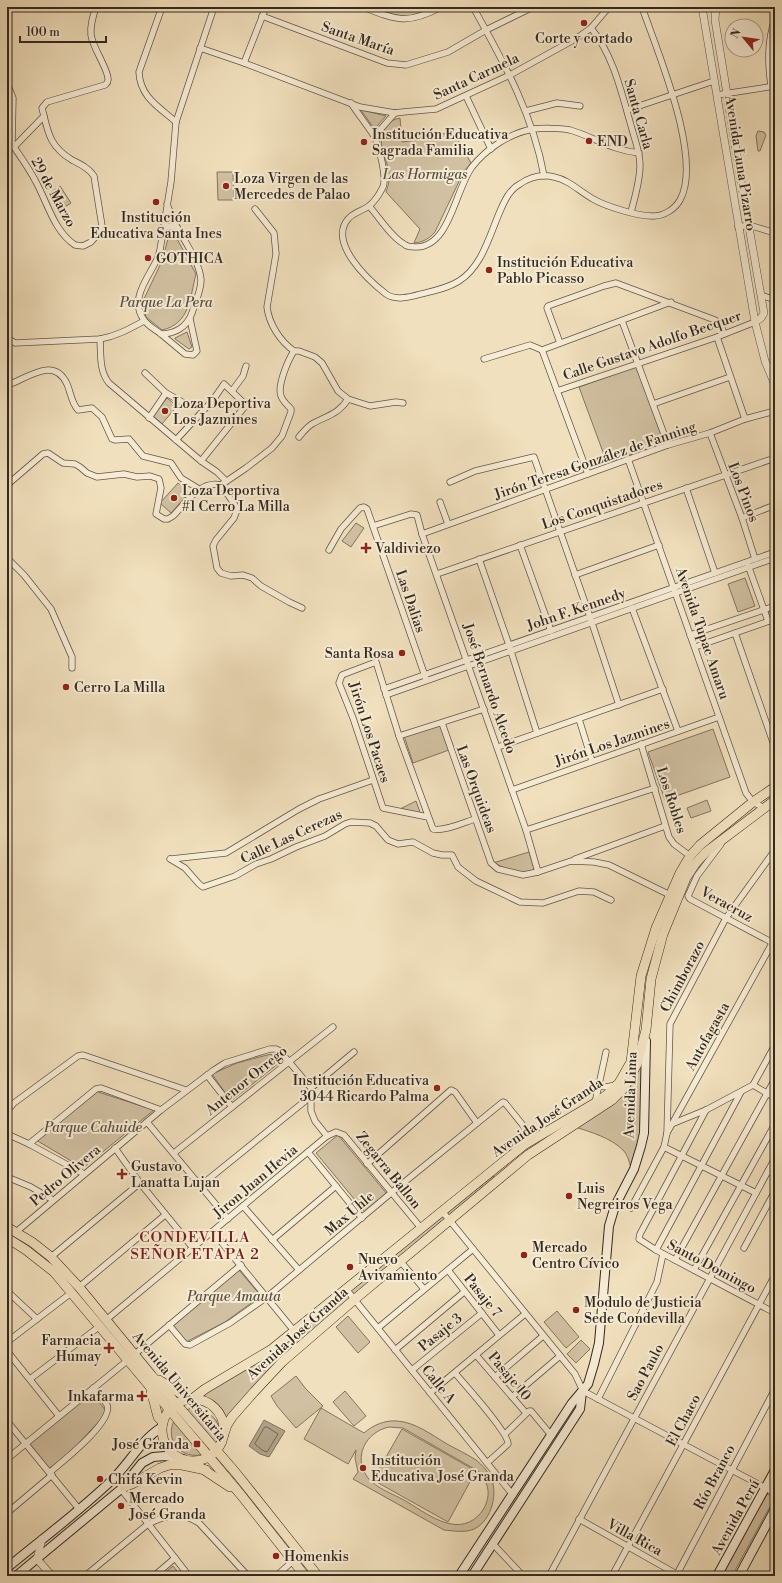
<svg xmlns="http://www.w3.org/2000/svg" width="782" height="1583" font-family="'Libre Bodoni',serif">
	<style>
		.green { fill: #d1c1a2; stroke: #827560; fill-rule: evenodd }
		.water { fill: #b0a287; stroke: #7e725d }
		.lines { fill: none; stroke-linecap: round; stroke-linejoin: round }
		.shore { stroke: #726653; stroke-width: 1 }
		.minor-casing { stroke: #625746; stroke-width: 7 }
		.tertiary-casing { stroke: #625746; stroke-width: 8 }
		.secondary-casing { stroke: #33291f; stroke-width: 10 }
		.primary-casing { stroke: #33291f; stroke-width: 10 }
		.minor { stroke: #f6ebd4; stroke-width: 5.5 }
		.tertiary { stroke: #f6ebd4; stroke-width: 7 }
		.secondary { stroke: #f6ebd4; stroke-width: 8 }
		.primary { stroke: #f1e0bd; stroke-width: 9 }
		.poi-dot { fill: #8f2418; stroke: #f6ebd4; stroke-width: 1.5 }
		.labels { text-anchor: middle; stroke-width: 4; stroke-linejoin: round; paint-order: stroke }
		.street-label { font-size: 14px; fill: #33291f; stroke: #f6ebd4 }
		.poi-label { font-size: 14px; fill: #33291f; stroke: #f6ebd4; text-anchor: start }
		.park-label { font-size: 14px; font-style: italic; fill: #5a4f40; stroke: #f6ebd4 }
		.neighbourhood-label { font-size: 15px; letter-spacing: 1px; fill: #7a1f14; stroke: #f6ebd4 }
	</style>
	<rect width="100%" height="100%" fill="#f1e0bd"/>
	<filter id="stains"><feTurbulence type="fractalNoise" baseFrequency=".005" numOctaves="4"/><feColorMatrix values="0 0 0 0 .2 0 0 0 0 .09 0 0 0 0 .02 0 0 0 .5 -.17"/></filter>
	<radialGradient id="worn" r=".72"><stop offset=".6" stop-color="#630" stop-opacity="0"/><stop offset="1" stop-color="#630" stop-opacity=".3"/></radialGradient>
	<!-- green -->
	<g class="green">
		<path d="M370,7H436C410,22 397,18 370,7Z"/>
		<path d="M361,110H362L386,116L376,127L375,130Z"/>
		<path d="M400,118L402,142L425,139L453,131L471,163L464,171L435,232C429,239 423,242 414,243L420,229L386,192C388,186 390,180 389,174C387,157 374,141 387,125C390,121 395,119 400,118Z"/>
		<path d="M758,131L764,132L766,135L760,151H758L756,136Z"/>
		<path d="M217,172H233L234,200H218Z"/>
		<path d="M60,186L71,203L60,210L49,194Z"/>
		<path d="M170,231L175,235L196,274C190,297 190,324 162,330L146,317L143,301L162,261Z"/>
		<path d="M187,332L192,347L189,349L175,339V338Z"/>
		<path d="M637,366L664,443L607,463L579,387Z"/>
		<path d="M167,398L177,406L162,424L153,416Z"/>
		<path d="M178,483L189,493L171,513L160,503Z"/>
		<path d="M356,523L364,528L351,547L342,541Z"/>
		<path d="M745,578L755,606L738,612L728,584Z"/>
		<path d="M440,724L449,750L413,763L404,736Z"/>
		<path d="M713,729L730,777L665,800L648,752Z"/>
		<path d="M707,800L711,811L691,818L687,808Z"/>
		<path d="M416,801L421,815L396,811Z"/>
		<path d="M529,852L535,872L517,873L493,863Z"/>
		<path d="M271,1054L279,1063L231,1101L212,1074L237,1063Z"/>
		<path d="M641,1062L642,1071L643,1128L631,1168C629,1162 628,1155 623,1150C611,1138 591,1132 575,1127Z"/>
		<path d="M95,1091L154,1110L83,1168L36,1140Z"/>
		<path d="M338,1135L387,1194L365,1212L316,1153Z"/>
		<path d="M493,1176L496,1179L408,1253L226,1419H224L215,1406L198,1397L273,1352Z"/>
		<path d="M239,1270L261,1296L225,1322L186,1342L172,1325Z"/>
		<path d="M557,1311L579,1337L566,1348L544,1322Z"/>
		<path d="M348,1316L370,1342L358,1353L336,1327Z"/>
		<path d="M581,1340L590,1349L576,1363L567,1354Z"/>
		<path d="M296,1376L306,1389L323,1406L296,1428L277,1406L271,1396Z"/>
		<path d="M90,1391L106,1411L105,1415L76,1446L50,1470L29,1443Z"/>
		<path d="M345,1391L366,1416L354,1426L333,1402Z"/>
		<path d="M192,1408C212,1409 227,1426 215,1445L186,1410Z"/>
		<path d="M321,1408L364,1433C373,1425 385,1420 397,1421C415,1422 432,1435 447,1444C456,1449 467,1454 476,1460C481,1464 487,1470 490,1476C499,1491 492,1521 474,1529C465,1533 454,1531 444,1530L353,1479L358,1472L355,1458L356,1450L348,1464L304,1439ZM389,1427L403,1428L478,1471C487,1481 491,1491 486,1504C484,1509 481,1513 478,1516C455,1538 425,1512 404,1500C393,1494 376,1488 368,1478C352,1457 366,1432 389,1427Z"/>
		<path d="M175,1419L204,1454C182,1461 163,1440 175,1419Z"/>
		<path d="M402,1429L476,1471L448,1522L373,1480Z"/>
		<path d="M768,1494L772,1497L773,1501L732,1576H722L765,1495Z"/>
		<path d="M173,1566L181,1576H161Z"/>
	</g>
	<!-- water -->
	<path class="water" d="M264,1420L285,1431L269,1457L260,1454L249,1446Z"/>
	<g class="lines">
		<!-- shore -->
		<path class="shore" d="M265,1427H267L278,1434L267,1452L262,1450L255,1444Z"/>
		<defs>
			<g id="minor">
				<path d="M162,7L139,72C140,97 159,107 176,122"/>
				<path d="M363,7C396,20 408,25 441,7"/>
				<path d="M473,7C503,61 533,114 544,176"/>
				<path d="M262,16L387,63L406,65L448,52L486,30L533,7"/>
				<path d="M591,28C614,56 622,95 632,129C635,140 640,153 640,165C640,181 635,197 631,212"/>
				<path d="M200,48L244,63L360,107L395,113L403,112L436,109L510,75L577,38L591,28L609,7"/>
				<path d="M244,63L266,7"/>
				<path d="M7,83L13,98L12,143L14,147C22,159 30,170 36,182C48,204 54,231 75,245L83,246L91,242L97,235L102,226L94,176C89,168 80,164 72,160C49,146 48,132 42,108L47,102L105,85C107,83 108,83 108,80C109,70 93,49 91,35C90,25 93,16 96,7"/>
				<path d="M771,86C768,63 767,42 775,19"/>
				<path d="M717,95L775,86"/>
				<path d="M466,96L491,149"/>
				<path d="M351,103C358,114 367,125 374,136C379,146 387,177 383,187C380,193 374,202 369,206C362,211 354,212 348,219C328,243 368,280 386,294C396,301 410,297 421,294C434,291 448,288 459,281C483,266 490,233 501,209C505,200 510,189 520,184C530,177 542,174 554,177C569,180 579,191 593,199C605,206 639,217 654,216C664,216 675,209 680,200C703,159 658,53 643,10L641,7"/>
				<path d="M627,110L714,81"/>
				<path d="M526,111L557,103L580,106"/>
				<path d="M375,138L379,131L395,113"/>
				<path d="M14,147L44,116"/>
				<path d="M167,204C170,212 173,220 177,227C185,242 200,263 201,280C201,291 195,303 192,313C187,327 175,334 161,334C156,330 148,326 144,320C128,299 150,276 158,257L160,250L171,182L176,122L214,7"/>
				<path d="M369,206C379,217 391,237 404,244C407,247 411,247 416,247C450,247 455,190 472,167C486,149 510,133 533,129C542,128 561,128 570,130C594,137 611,150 639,153"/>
				<path d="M255,209L274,233L276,254L267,307C269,324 280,341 294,351"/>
				<path d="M164,227L176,226"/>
				<path d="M738,227L749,225L775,233"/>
				<path d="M761,295L775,300"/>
				<path d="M622,321L668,445"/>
				<path d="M161,334L185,354L193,355L197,351L190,319"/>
				<path d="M717,337L745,419"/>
				<path d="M7,338L15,343L100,339C117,336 129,329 144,321"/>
				<path d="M100,339C101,354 99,371 109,383L201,461L217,472L226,481"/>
				<path d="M560,343L547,308L548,306L604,286L616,283L715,320L720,323L724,334"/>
				<path d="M542,350L671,302"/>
				<path d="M542,350L588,474"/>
				<path d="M484,359L530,345L542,350"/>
				<path d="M145,373L166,393"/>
				<path d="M7,380L13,383C31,375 55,358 67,384C71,393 71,402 78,410L92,408L102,417L112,439L115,440L129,439L143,456L171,463L181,478L199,489"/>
				<path d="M232,391L243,376L246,366"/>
				<path d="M557,391L717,337L755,322"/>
				<path d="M653,404L730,377"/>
				<path d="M149,418L166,393L184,403"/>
				<path d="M710,433L742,518L755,559"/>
				<path d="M299,437C303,432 307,427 312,424C326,416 339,414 348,399"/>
				<path d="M176,440L213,400L224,384L246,405L201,461"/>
				<path d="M628,459L746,793L753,802L764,808"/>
				<path d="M450,482L475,471L534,457L590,617L619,705"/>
				<path d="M7,485L43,454L48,453L63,463L75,464L80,467L87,473L97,477L124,474L137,477L150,476L159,479L161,488L156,514L164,519H168L173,516C187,502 200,480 221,485L235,505L237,510L234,518L216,540L213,546L217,568L221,573L231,576L243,575L252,578L261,586L289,602L302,608"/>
				<path d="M221,485L246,468L272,448L282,436L291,412V409C288,405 283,402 281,396C277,386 288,360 294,351H299L315,357L322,363L338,391L348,399L370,406L396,402L403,403"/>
				<path d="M686,488L715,573"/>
				<path d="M440,502L448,524"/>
				<path d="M742,518L775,505"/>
				<path d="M373,526L411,514L417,515L422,534L526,830L538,872"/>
				<path d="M422,534L668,445L710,433L745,419L775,411"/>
				<path d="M520,545L551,631"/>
				<path d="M329,550L341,529L360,508L364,507L367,509L426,679"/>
				<path d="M479,559L509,645L537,733"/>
				<path d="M11,562L24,575L51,609L72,657V668"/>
				<path d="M748,565L768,621"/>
				<path d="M437,574L775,458"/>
				<path d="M575,575L659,545"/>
				<path d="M632,608L678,731"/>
				<path d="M735,633L775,748"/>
				<path d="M690,635L775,606"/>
				<path d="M695,647L775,619"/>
				<path d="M384,689L775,552"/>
				<path d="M386,695L775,558"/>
				<path d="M579,719L592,761"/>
				<path d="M442,723L491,863L498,869L523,875L538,872L571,861L594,862L609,865L670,895"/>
				<path d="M399,736L484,709"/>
				<path d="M641,744L669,837L674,844L690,856"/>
				<path d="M498,747L663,689"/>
				<path d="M512,790L719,717"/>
				<path d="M428,817L383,808L353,718L339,683L342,675L347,673L376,662L399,736L433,829C443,832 465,822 475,819"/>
				<path d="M526,830L655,788"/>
				<path d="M721,844L697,876L688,896L690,899L775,944"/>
				<path d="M170,859L185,868L199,884L203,887L235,876L256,864L271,859L296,847L325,836L345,824L351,822L370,823L376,826L388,840L398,844L413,842L433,853L442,855H452L458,867L476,881L520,902L543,903L579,891L594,892L611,900"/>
				<path d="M171,859L226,853L299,809L319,799L373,780"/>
				<path d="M575,859L665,826"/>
				<path d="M207,1075L232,1107"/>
				<path d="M753,1085L775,1098"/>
				<path d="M598,1086L607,1087L615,1085"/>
				<path d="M311,1088L354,1052"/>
				<path d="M595,1103L606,1052"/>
				<path d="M706,1110L640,1234L639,1239L656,1250L775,1313"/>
				<path d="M7,1111L14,1103L78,1056L83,1055L186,1090"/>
				<path d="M147,1122L228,1219"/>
				<path d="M674,1123L706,1110L753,1085L775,1045"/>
				<path d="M667,1133L670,1024L726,918L775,850"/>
				<path d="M7,1134L29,1144L84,1174"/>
				<path d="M29,1144L96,1089L101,1088L161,1110"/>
				<path d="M664,1147L756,1193"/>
				<path d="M115,1148L140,1183L193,1248"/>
				<path d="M308,1152L362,1218"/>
				<path d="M174,1153L333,1027"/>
				<path d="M367,1164L451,1090L455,1092L477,1123"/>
				<path d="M768,1171L775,1174"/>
				<path d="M7,1177L31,1187L53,1200"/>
				<path d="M200,1186L310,1097"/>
				<path d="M243,1206L299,1270"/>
				<path d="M631,1208L664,1147L667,1133L775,938"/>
				<path d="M442,1211L575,1374L583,1391L775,1493"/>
				<path d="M16,1232L161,1110L214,1070L225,1063L270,1049H276L280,1051L311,1088V1111L315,1121L327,1136L336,1132L344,1135L421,1228"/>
				<path d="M213,1232L295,1332"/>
				<path d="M272,1240L336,1186"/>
				<path d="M744,1248L775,1191"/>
				<path d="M656,1250L741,1092"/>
				<path d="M51,1257L140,1183"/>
				<path d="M675,1260L775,1079"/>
				<path d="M401,1262L424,1289"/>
				<path d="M448,1270L499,1335"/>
				<path d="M694,1270L775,1124"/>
				<path d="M79,1287L165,1215"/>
				<path d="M346,1289L513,1495"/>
				<path d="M7,1291L37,1319"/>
				<path d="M106,1320L327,1136"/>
				<path d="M169,1325L185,1344L190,1345L230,1323L267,1297L391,1193L503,1102L505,1103L534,1139"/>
				<path d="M378,1328L473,1249"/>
				<path d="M7,1342L71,1293"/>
				<path d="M395,1350L464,1292"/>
				<path d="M7,1351L59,1416"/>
				<path d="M135,1354L241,1265"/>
				<path d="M476,1355L526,1413"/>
				<path d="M412,1370L482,1313"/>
				<path d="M455,1373C464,1384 509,1433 508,1444L487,1463"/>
				<path d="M495,1377L543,1336"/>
				<path d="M30,1379L100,1326"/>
				<path d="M430,1393L525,1314"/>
				<path d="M512,1397L560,1356"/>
				<path d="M598,1399L657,1282L663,1254"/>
				<path d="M7,1421L79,1509"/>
				<path d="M505,1434L529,1411H531L551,1435"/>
				<path d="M7,1459L128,1360"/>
				<path d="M50,1472C62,1462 114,1421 107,1405C104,1399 97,1393 93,1388"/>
				<path d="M121,1489L189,1576"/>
				<path d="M7,1513L52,1475"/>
				<path d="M579,1519L680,1576"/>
				<path d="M493,1544L523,1576"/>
				<path d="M85,1576L148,1524C167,1515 180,1511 199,1523L248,1576"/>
				<path d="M154,1576L175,1558"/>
				<path d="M276,1576L293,1561"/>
				<path d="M549,1576L775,1158"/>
				<path d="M612,1576L775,1275"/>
				<path d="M676,1576L775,1389"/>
			</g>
			<g id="tertiary">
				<path d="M702,7L755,322L765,361L775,385"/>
				<path d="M716,7L715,20L742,187L764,313L761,318L755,322"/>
				<path d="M42,1539L37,1559L52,1576"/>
			</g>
			<g id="secondary">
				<path d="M773,7L775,8"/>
				<path d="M7,1568C42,1539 80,1511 113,1479C130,1462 141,1440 162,1427"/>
				<path d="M16,1576L121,1489L142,1463L153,1457L165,1456L183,1459"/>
				<path d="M459,1576L572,1403L588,1384L594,1364L599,1343L609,1226L615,1206L634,1169L641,1146L644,1133L646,1041"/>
				<path d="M472,1576L580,1409L582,1392"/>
				<path d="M717,1576L775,1470"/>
				<path d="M739,1576L775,1509"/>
			</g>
			<g id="primary">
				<path d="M7,1227L32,1242L51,1257L79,1287L152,1376L236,1473L318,1576"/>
				<path d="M7,1238L26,1250L54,1272L241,1495L305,1576"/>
				<path d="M159,1380L183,1395L188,1399"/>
				<path d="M151,1390L158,1417L163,1422"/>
				<path d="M192,1399L205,1389L272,1349L524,1145L595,1103L608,1094L619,1083L631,1062L641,976L656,928L680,873L690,856L700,845L753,802L775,787"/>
				<circle cx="193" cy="1430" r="31"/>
				<path d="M224,1434L227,1425L232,1417L254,1392L282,1362L355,1299L528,1155L612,1100L624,1088L637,1064L646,1030L651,979L663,934L686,878L695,864L706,852L775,800"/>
				<path d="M201,1468L230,1487"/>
				<path d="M124,1487L134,1483L160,1468L169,1465H182L206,1470"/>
			</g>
		</defs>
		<!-- minor casing -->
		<use href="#minor" class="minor-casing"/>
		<!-- tertiary casing -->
		<use href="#tertiary" class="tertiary-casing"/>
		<!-- secondary casing -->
		<use href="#secondary" class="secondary-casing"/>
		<!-- primary casing -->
		<use href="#primary" class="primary-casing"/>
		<!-- minor -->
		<use href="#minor" class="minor"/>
		<!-- tertiary -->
		<use href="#tertiary" class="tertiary"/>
		<!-- secondary -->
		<use href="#secondary" class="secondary"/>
		<!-- primary -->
		<use href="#primary" class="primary"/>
	</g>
	<!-- markers -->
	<g class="poi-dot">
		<circle cx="584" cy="23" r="4"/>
		<circle cx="589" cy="141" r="4"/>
		<circle cx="364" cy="142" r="4"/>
		<circle cx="226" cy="186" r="4"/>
		<circle cx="156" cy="202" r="4"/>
		<circle cx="148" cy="258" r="4"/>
		<circle cx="489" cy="270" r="4"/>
		<circle cx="165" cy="411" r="4"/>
		<circle cx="174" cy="498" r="4"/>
		<path d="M364 542h4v4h4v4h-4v4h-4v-4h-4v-4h4z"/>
		<circle cx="402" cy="653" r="4"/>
		<circle cx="66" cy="687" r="4"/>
		<circle cx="437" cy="1088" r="4"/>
		<path d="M120 1168h4v4h4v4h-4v4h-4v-4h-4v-4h4z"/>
		<circle cx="569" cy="1196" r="4"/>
		<circle cx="524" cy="1255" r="4"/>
		<circle cx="350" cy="1267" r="4"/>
		<circle cx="576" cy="1310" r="4"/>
		<path d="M107 1342h4v4h4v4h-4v4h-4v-4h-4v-4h4z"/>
		<path d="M140 1390h4v4h4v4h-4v4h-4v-4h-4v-4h4z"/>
		<rect x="193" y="1440" width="8" height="8" rx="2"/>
		<circle cx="363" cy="1468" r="4"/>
		<circle cx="100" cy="1479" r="4"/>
		<circle cx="121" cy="1506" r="4"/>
		<circle cx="276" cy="1556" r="4"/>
	</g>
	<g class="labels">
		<!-- street labels -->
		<g class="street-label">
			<text transform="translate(358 38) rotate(19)" y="5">Santa María</text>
			<text transform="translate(476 76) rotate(-25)" y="5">Santa Carmela</text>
			<text transform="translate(639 114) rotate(74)" y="5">Santa Carla</text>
			<text transform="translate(741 163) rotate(81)" y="5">Avenida Luna Pizarro</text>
			<text transform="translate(54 192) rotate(61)" y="5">29 de Marzo</text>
			<text transform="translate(652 345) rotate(-19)" y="5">Calle Gustavo Adolfo Becquer</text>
			<text transform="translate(595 460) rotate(-19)" y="5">Jirón Teresa González de Fanning</text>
			<text transform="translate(744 492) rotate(69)" y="5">Los Pinos</text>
			<text transform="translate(602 504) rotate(-19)" y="5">Los Conquistadores</text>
			<text transform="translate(411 601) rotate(71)" y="5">Las Dalias</text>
			<text transform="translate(576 609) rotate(-19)" y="5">John F. Kennedy</text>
			<text transform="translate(703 633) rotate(71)" y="5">Avenida Tupac Amaru</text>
			<text transform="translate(490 688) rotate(71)" y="5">José Bernardo Alcedo</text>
			<text transform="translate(370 732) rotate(72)" y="5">Jirón Los Pacaes</text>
			<text transform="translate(612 742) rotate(-19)" y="5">Jirón Los Jazmines</text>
			<text transform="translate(477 789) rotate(70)" y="5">Las Orquideas</text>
			<text transform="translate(672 800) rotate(72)" y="5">Los Robles</text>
			<text transform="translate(291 836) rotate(-25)" y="5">Calle Las Cerezas</text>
			<text transform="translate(727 904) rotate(29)" y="5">Veracruz</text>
			<text transform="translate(682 976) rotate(-62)" y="5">Chimborazo</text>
			<text transform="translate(707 1036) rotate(-61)" y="5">Antofagasta</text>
			<text transform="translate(246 1080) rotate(-39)" y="5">Antenor Orrego</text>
			<text transform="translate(630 1095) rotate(-88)" y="5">Avenida Lima</text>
			<text transform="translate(547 1117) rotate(-34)" y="5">Avenida José Granda</text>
			<text transform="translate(389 1170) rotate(51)" y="5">Zegarra Ballon</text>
			<text transform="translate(65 1175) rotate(-40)" y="5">Pedro Olivera</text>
			<text transform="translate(255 1181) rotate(-40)" y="5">Jiron Juan Hevia</text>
			<text transform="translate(349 1213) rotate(-40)" y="5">Max Uhle</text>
			<text transform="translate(712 1266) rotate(28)" y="5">Santo Domingo</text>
			<text transform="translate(483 1295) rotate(51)" y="5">Pasaje 7</text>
			<text transform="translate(440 1332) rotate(-39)" y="5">Pasaje 3</text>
			<text transform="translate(297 1333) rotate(-42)" y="5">Avenida José Granda</text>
			<text transform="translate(645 1372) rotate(-62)" y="5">Sao Paulo</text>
			<text transform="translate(510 1376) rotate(50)" y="5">Pasaje 10</text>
			<text transform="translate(439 1384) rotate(51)" y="5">Calle A</text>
			<text transform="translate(180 1386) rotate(50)" y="5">Avenida Universitaria</text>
			<text transform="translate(683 1420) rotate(-62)" y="5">El Chaco</text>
			<text transform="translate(714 1477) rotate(-62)" y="5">Río Branco</text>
			<text transform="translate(735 1517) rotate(-61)" y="5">Avenida Perú</text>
			<text transform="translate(635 1537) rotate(29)" y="5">Villa Rica</text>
		</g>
		<!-- poi labels -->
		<g class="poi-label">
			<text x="584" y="43" text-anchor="middle">Corte y cortado</text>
			<text x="372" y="139">Institución Educativa<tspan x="372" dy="16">Sagrada Familia</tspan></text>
			<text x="597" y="146">END</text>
			<text x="234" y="183">Loza Virgen de las<tspan x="234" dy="16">Mercedes de Palao</tspan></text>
			<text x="156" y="222" text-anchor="middle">Institución<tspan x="156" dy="16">Educativa Santa Ines</tspan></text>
			<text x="156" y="263">GOTHICA</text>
			<text x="497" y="267">Institución Educativa<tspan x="497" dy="16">Pablo Picasso</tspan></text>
			<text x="173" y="408">Loza Deportiva<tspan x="173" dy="16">Los Jazmines</tspan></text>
			<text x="182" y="495">Loza Deportiva<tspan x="182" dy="16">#1 Cerro La Milla</tspan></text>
			<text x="375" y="553">Valdiviezo</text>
			<text x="394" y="658" text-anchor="end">Santa Rosa</text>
			<text x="74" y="692">Cerro La Milla</text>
			<text x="429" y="1085" text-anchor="end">Institución Educativa<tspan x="429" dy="16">3044 Ricardo Palma</tspan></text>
			<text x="131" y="1171">Gustavo<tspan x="131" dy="16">Lanatta Lujan</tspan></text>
			<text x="577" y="1193">Luis<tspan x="577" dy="16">Negreiros Vega</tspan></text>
			<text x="532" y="1252">Mercado<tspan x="532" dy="16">Centro Cívico</tspan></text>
			<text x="358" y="1264">Nuevo<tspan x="358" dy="16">Avivamiento</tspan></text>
			<text x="584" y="1307">Modulo de Justicia<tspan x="584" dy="16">Sede Condevilla</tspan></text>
			<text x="101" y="1345" text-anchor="end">Farmacia<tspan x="101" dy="16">Humay</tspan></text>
			<text x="134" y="1401" text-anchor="end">Inkafarma</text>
			<text x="189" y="1449" text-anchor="end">José Granda</text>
			<text x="371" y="1465">Institución<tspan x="371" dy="16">Educativa José Granda</tspan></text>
			<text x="108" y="1484">Chifa Kevin</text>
			<text x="129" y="1503">Mercado<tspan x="129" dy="16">José Granda</tspan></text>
			<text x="284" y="1561">Homenkis</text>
		</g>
		<!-- park labels -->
		<g class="park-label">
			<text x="425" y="179">Las Hormigas</text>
			<text x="166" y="307">Parque La Pera</text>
			<text x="93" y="1132">Parque Cahuide</text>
			<text x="234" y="1301">Parque Amauta</text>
		</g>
		<!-- neighbourhood labels -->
		<g class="neighbourhood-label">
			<text x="195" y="1242">CONDEVILLA<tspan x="195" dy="17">SEÑOR ETAPA 2</tspan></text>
		</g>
	</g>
	<!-- margin -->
	<rect width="782" height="1583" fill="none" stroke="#f1e0bd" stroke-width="24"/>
	<rect x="8" y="8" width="766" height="1567" fill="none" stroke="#33291f" stroke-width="2"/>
	<rect x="12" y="12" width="758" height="1559" fill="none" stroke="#33291f"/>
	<!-- north arrow -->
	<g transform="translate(744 38) rotate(299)"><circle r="19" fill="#f6ebd4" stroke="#a89d8c"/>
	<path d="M0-3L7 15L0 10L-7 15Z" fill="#8f2418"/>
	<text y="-6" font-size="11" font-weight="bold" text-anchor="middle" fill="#33291f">N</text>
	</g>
	<!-- scale -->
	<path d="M20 36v6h86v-6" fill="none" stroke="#33291f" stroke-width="2"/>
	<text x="26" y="36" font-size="12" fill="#33291f" stroke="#f6ebd4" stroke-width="3" paint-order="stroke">100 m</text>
	<rect width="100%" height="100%" filter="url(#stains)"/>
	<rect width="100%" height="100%" fill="url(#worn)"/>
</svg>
